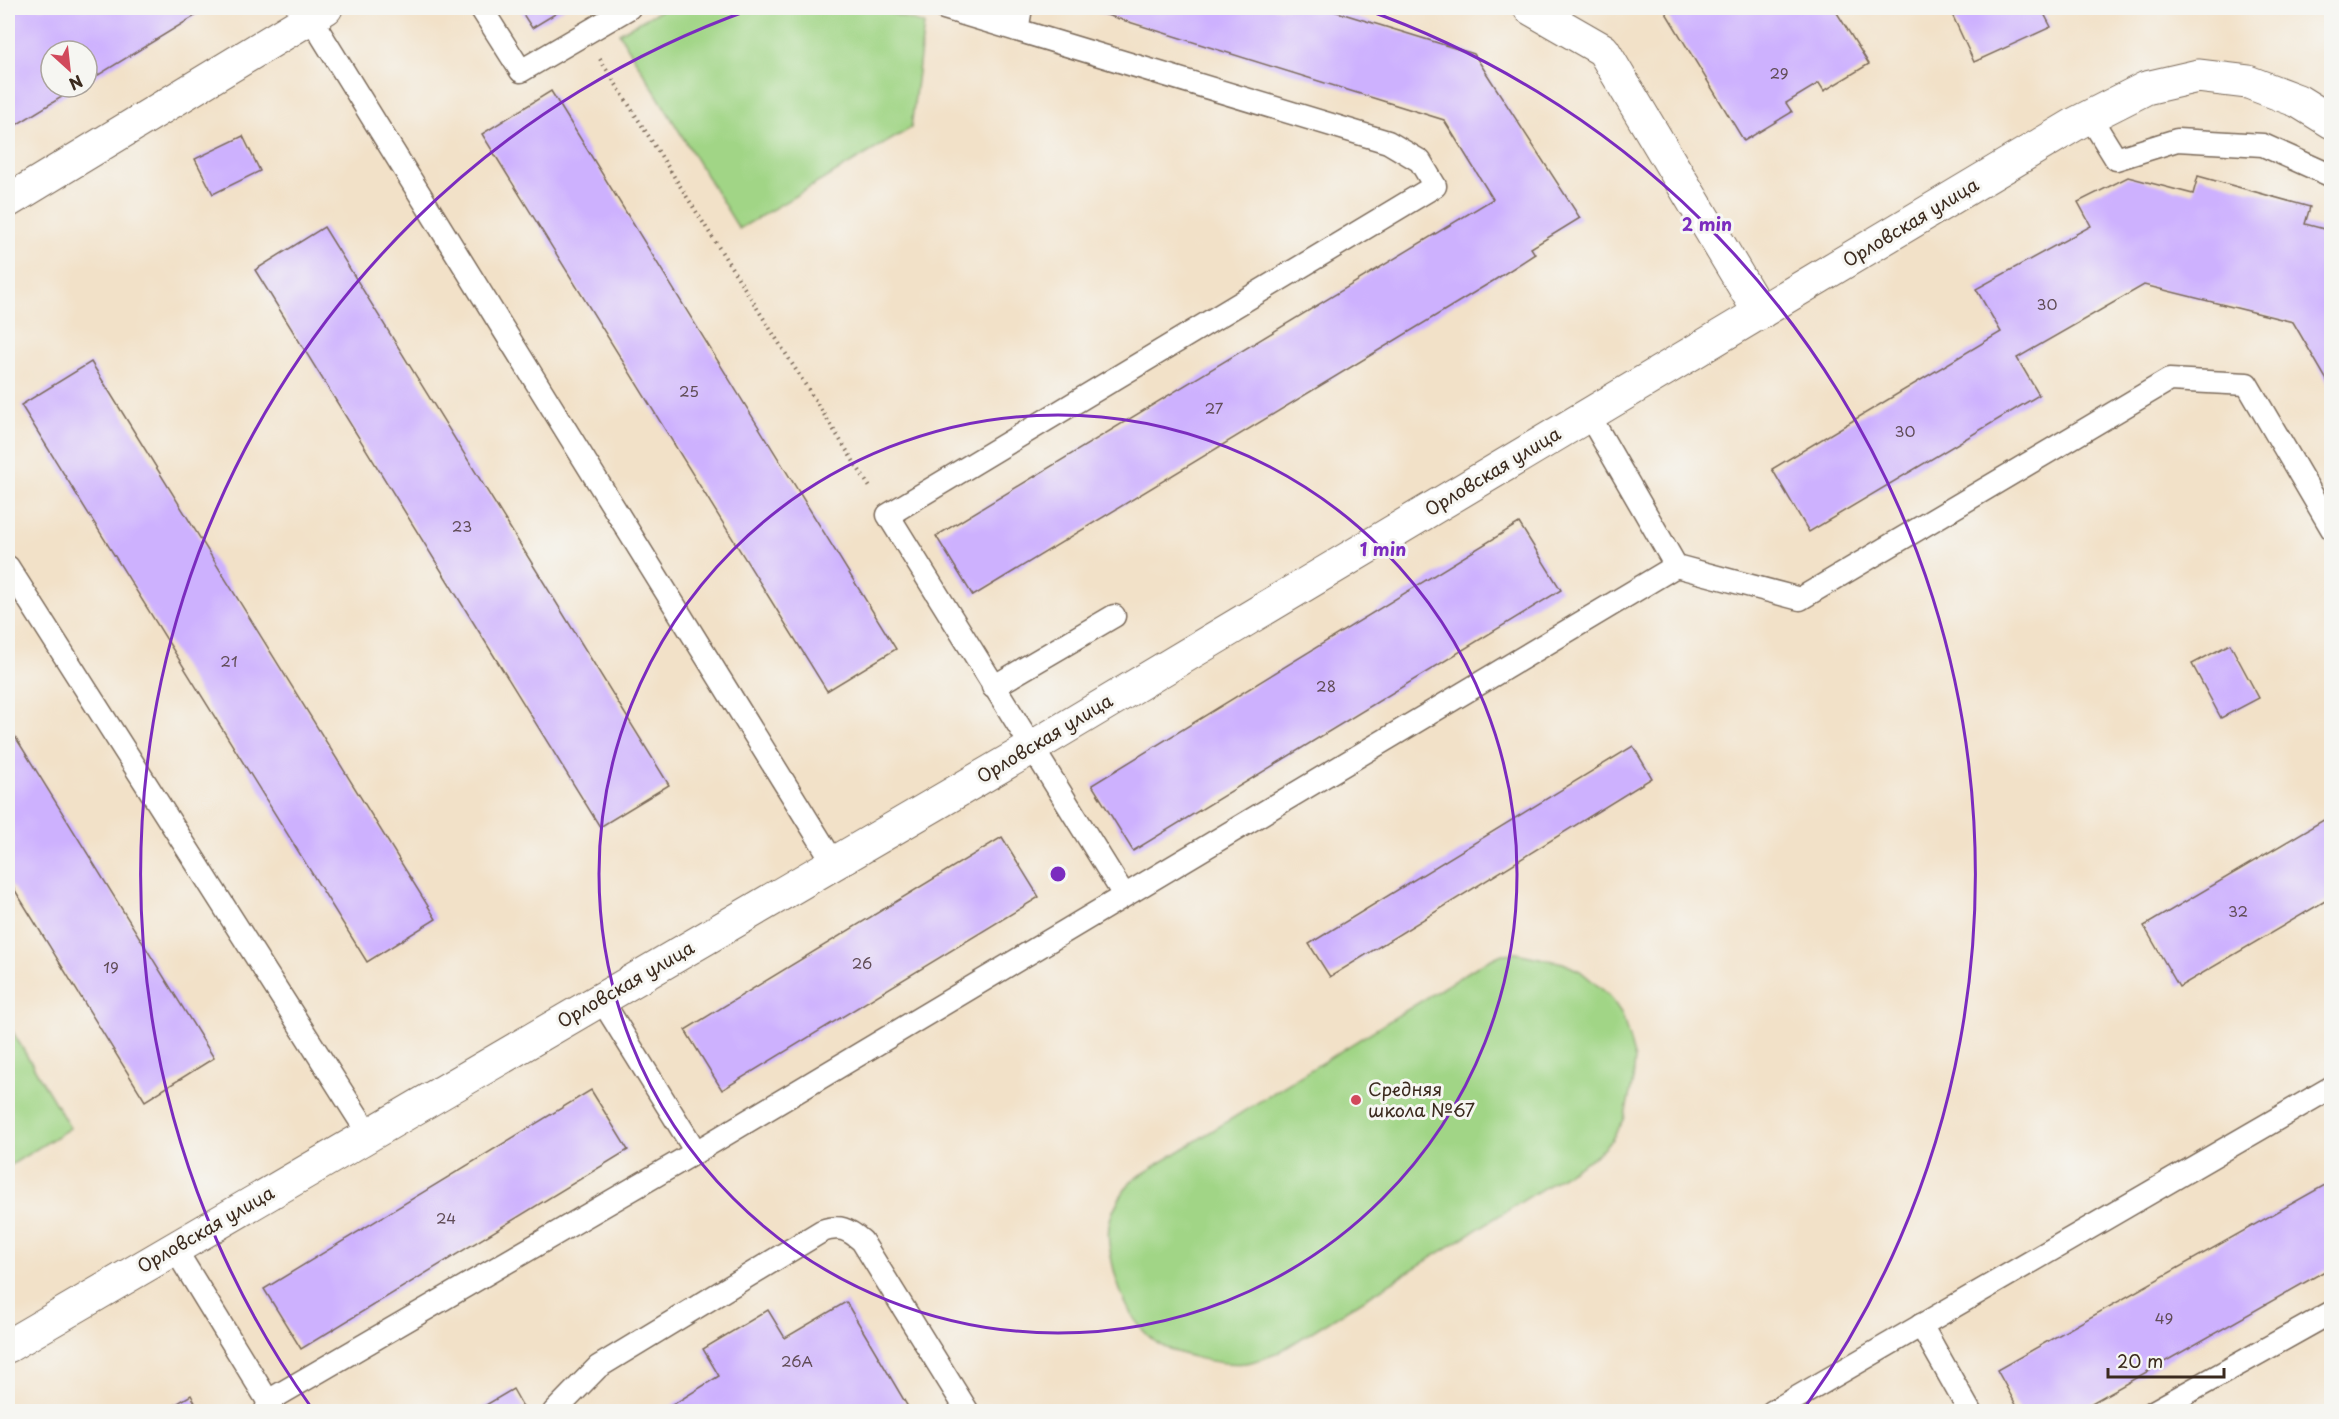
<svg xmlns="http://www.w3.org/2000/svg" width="2339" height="1419" font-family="'Playpen Sans',sans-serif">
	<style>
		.green { fill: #a1d586; stroke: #6e8052; stroke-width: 1.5 }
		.building { fill: #cdb1fe }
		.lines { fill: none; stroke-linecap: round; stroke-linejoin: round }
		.lane-casing { stroke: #7b6a5a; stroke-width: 25 }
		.street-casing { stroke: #7b6a5a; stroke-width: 35 }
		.path { stroke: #7b6a5a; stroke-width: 4; stroke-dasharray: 1.5 4.5; stroke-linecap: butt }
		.lane { stroke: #fff; stroke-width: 22 }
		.street { stroke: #fff; stroke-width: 33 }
		.ring { fill: none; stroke: #7b2cbf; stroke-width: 3 }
		.poi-dot { fill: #d1495b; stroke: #f6f6f2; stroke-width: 2 }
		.labels { text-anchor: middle; stroke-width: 6; stroke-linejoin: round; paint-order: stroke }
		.number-label { font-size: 15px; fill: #604c56 }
		.street-label { font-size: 18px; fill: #3b2a1e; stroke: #f6f6f2 }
		.poi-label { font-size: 18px; fill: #3b2a1e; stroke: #f6f6f2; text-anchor: start }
		.centre { fill: #7b2cbf; stroke: #f6f6f2; stroke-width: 3 }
		.ring-label { font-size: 18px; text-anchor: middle; font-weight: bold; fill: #7b2cbf; stroke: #f6f6f2; stroke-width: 6; stroke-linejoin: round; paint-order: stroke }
	</style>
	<rect width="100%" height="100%" fill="#f6f6f2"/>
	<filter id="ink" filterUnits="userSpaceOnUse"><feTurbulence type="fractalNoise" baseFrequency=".0167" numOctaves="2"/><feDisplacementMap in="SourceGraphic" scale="12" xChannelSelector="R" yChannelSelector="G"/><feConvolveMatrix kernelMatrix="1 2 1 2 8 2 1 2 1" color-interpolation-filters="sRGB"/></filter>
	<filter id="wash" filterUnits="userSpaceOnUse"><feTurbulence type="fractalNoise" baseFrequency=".008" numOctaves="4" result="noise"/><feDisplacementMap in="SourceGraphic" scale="24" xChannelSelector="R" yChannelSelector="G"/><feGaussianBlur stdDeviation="1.35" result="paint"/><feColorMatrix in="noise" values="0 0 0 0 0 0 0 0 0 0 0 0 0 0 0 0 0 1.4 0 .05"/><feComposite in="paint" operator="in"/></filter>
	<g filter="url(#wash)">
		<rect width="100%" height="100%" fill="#f2e1c8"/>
		<!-- green -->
		<g class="green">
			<path d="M665,8H875L924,24L911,128L739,229L619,33Z"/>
			<path d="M1516,953L1563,963L1580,971L1609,995L1622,1014L1635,1059L1633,1080L1624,1120L1612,1139L1595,1156L1276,1354C1266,1357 1255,1362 1245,1363C1223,1366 1176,1355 1157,1343C1134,1327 1120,1296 1114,1270C1104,1228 1106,1216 1131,1181L1481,964L1502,954Z"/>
			<path d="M8,1024L70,1128L8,1167Z"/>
		</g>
		<g id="blocks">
			<!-- building -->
			<g class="building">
				<path d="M8,8H208L87,82V51H51V87H78L8,130Z"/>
				<path d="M519,8H565L532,28Z"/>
				<path d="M1084,8H1324L1474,54L1580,218L1531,248L1535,254L1493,281L973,596L936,536L1493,199L1444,120Z"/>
				<path d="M1663,8H1834L1869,64L1824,91L1819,83L1786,103L1792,112L1744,141Z"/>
				<path d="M1956,8H2041L2051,27L1974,62L1950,10Z"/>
				<path d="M551,91L896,649L827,691L482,134Z"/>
				<path d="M243,136L260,171L213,194L195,159Z"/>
				<path d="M2198,176L2310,207L2305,224L2332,231V389L2293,322L2144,285L2017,358L2039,395L1809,532L1772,469L2001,332L1976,289L2091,226L2078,202L2128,177L2193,194Z"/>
				<path d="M324,227L669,785L600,827L255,270Z"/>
				<path d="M91,362L436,919L367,962L21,405Z"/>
				<path d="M1519,523L1561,590L1133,851L1092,785Z"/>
				<path d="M2230,644L2259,698L2221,718L2192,664Z"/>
				<path d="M8,725L214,1058L145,1101L8,879Z"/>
				<path d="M1633,746L1652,778L1330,977L1309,944Z"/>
				<path d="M2332,815V897L2179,987L2144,926Z"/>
				<path d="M1002,837L1039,897L722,1090L685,1030Z"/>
				<path d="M591,1090L628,1150L301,1349L264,1289Z"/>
				<path d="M2332,1181V1267L2076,1412H2020L1997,1370Z"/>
				<path d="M846,1302L911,1412H661L719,1376L703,1349L768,1310L785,1338Z"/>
				<path d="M513,1389L526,1412H474Z"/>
				<path d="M191,1395L200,1412H163Z"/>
			</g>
		</g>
	</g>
	<g filter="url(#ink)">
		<use href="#blocks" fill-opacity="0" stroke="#7b6a5a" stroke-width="1.5"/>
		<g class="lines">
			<defs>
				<g id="lane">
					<path d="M481,8L521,71L629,8"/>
					<path d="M944,8L1388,142L1420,161L1435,186L888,515L1124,895"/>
					<path d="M310,17L834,863"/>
					<path d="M1017,30L1021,8"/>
					<path d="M2090,117L2116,159L2177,140L2263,145L2332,176"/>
					<path d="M1589,415L1676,566L1800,599L2169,380L2247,384L2332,529"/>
					<path d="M8,567L370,1136"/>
					<path d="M993,687L1114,616"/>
					<path d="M601,999L696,1152"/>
					<path d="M175,1249L268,1401L266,1412"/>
					<path d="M1921,1325L1970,1412"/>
					<path d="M268,1401L696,1152L1676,566"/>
					<path d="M554,1412L598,1367L822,1231C840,1225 848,1229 862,1241L968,1412"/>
					<path d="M1772,1412L2332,1087"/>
					<path d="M2153,1412L2332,1312"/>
				</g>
				<g id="street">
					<path d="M1530,8L1603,50L1760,313"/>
					<path d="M8,201L326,8"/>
					<path d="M8,1346L1033,747L2077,123L2146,88L2198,76L2248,82L2298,101L2332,122"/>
				</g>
			</defs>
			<!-- lane casing -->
			<use href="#lane" class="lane-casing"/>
			<!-- street casing -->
			<use href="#street" class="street-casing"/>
			<!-- path -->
			<path class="path" d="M600,59L871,489"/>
			<!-- lane -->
			<use href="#lane" class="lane"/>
			<!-- street -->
			<use href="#street" class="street"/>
		</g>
	</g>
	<!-- distance rings -->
	<g class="ring">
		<circle cx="1058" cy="874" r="459"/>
		<path d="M311 1407A918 918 0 0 1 752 9M1364 9A918 918 0 0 1 1805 1407"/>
	</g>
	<!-- markers -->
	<circle class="poi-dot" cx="1356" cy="1100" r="6"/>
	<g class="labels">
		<!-- number labels -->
		<g class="number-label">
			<text x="1779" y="79">29</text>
			<text x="2047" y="310">30</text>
			<text x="689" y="397">25</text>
			<text x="1214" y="414">27</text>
			<text x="1905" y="437">30</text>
			<text x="462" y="532">23</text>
			<text x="229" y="667">21</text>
			<text x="1326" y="692">28</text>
			<text x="2238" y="917">32</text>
			<text x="862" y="969">26</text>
			<text x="111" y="973">19</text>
			<text x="446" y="1224">24</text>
			<text x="2164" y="1324">49</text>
			<text x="797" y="1367">26А</text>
		</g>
		<!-- street labels -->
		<g class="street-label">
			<text transform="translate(1911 223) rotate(-31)" y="6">Орловская улица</text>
			<text transform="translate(1493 472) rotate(-31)" y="6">Орловская улица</text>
			<text transform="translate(1045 739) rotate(-31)" y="6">Орловская улица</text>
			<text transform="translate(626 985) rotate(-30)" y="6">Орловская улица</text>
			<text transform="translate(206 1230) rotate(-30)" y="6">Орловская улица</text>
		</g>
		<!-- poi labels -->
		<g class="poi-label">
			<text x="1368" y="1096">Средняя<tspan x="1368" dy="21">школа №67</tspan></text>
		</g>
	</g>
	<circle cx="1058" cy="874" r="9" class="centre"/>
	<g class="ring-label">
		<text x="1707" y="231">2 min</text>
		<text x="1383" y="556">1 min</text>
	</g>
	<!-- margin -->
	<rect width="2339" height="1419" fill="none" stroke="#f6f6f2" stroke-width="30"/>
	<!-- north arrow -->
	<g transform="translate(69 69) rotate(153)"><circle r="28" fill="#f6f6f2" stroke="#aba49d" stroke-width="1.5"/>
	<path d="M0-4.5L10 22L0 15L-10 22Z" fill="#d1495b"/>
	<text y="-9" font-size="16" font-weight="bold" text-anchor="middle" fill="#3b2a1e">N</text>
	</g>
	<!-- scale -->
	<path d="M2108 1368v9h116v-9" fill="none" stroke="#3b2a1e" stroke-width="3"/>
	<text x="2117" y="1368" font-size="18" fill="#3b2a1e" stroke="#f6f6f2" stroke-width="4.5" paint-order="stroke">20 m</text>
</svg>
